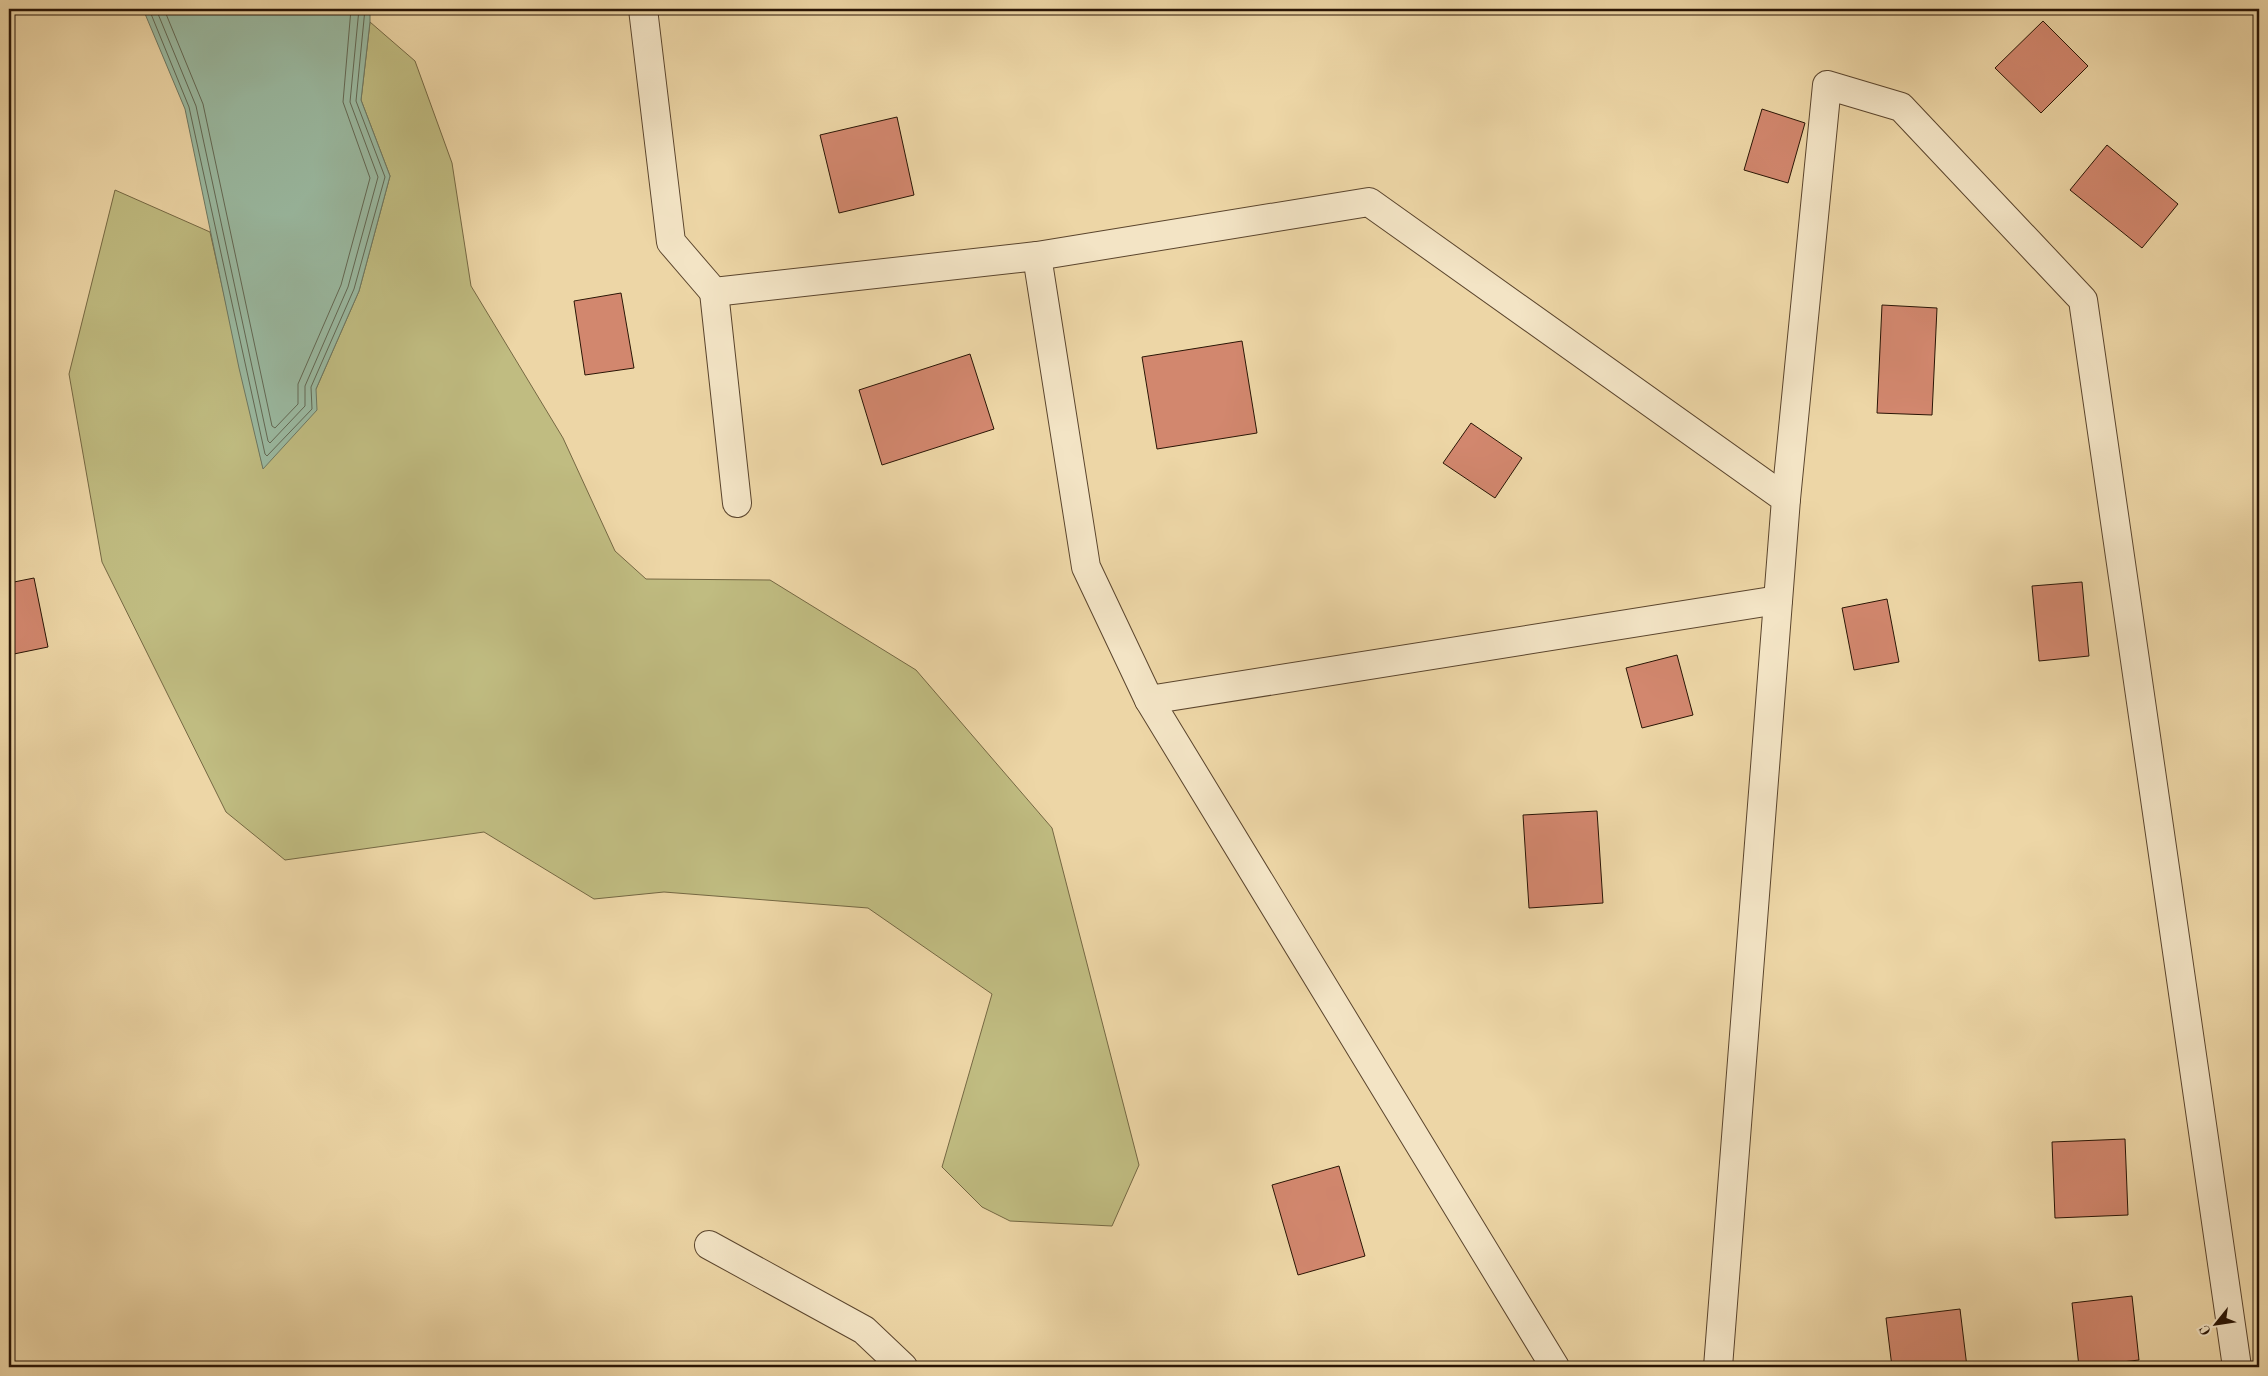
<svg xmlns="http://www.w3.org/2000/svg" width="2268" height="1376" font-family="'Old Standard TT',serif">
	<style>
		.green { fill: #c0bc81; stroke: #756843 }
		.water { fill: #9abaa2; stroke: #6d7863 }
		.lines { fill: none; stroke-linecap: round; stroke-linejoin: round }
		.shore { stroke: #626854; stroke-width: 1 }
		.building { fill: #d2876e; stroke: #2a1505 }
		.minor-casing { stroke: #5b452d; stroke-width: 30 }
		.minor { stroke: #f3e4c5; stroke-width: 28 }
	</style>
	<rect width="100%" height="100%" fill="#edd6a6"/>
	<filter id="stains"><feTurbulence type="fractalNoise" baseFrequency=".004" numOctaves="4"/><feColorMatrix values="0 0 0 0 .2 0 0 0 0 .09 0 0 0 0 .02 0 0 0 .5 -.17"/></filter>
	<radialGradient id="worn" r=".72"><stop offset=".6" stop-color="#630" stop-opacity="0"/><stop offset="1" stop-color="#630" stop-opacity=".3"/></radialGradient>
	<!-- green -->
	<path class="green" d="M370,22L415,61L452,163L471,286L563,438L615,551L646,579L770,580L916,670L1052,828L1139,1165L1112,1226L1010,1221L982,1207L942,1167L992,994L868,908L664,892L594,899L484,832L285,860L226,812L102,562L69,374L115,190L210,232L263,468L316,389L359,291L390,176L361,100Z"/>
	<!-- water -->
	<path class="water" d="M143,9H370V22L361,100L390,176L359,291L316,389L317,410L263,469L239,368L185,109Z"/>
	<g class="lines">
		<!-- shore -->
		<g class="shore">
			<path d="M149,9L189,107L265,454L267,456L312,409L311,387L354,289L385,177L356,101L365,9"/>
			<path d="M156,9L196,106L268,441L270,443L305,406V386L348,287L378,177L350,102L359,9"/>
			<path d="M164,9L203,104L272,426L275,428L298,404V384L341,285L370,178L343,102L351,9"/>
		</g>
	</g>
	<!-- building -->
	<g class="building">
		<path d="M2043,21L2088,66L2041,113L1995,68Z"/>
		<path d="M1762,109L1805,123L1788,183L1744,170Z"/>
		<path d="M897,117L914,195L839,213L820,135Z"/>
		<path d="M2107,145L2178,204L2142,248L2070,190Z"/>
		<path d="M621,293L634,368L585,375L574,301Z"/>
		<path d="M1882,305L1937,308L1932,415L1877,413Z"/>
		<path d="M1242,341L1257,433L1157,449L1142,357Z"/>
		<path d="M970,354L994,429L882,465L859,390Z"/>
		<path d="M1471,423L1522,458L1495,498L1443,463Z"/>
		<path d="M34,578L48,647L9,655V583Z"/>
		<path d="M2082,582L2089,656L2039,661L2032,586Z"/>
		<path d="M1887,599L1899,662L1854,670L1842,608Z"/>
		<path d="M1677,655L1693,715L1642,728L1626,668Z"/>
		<path d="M1597,811L1603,903L1529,908L1523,815Z"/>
		<path d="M2125,1139L2128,1215L2055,1218L2052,1142Z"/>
		<path d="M1339,1166L1365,1256L1298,1275L1272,1185Z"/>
		<path d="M2132,1296L2139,1360L2079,1367L2072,1303Z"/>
		<path d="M1960,1309L1967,1367H1892L1886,1318Z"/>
	</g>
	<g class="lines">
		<defs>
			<g id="minor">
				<path d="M643,9L671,242L714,292L1037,256L1086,567L1149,700L1555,1367"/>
				<path d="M1037,256L1369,202L1786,499L1718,1367"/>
				<path d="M714,292L737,503"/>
				<path d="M1786,499L1827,85L1901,107L2083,300L2237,1367"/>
				<path d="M1149,700L1778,600"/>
				<path d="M709,1245L864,1330L903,1367"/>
			</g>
		</defs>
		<!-- minor casing -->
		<use href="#minor" class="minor-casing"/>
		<!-- minor -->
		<use href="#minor" class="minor"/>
	</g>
	<!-- margin -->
	<rect width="2268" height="1376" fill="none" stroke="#edd6a6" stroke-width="30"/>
	<rect x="10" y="10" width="2248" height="1356" fill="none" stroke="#2a1505" stroke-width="2.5"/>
	<rect x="15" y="15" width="2238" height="1346" fill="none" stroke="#2a1505"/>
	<!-- north arrow -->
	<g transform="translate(2216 1324) rotate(240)" stroke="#f3e4c5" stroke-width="4" paint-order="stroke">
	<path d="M0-4L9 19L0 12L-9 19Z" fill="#2a1505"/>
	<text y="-8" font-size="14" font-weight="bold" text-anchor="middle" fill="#2a1505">С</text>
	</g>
	<rect width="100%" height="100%" filter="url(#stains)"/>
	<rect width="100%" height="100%" fill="url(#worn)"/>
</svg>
